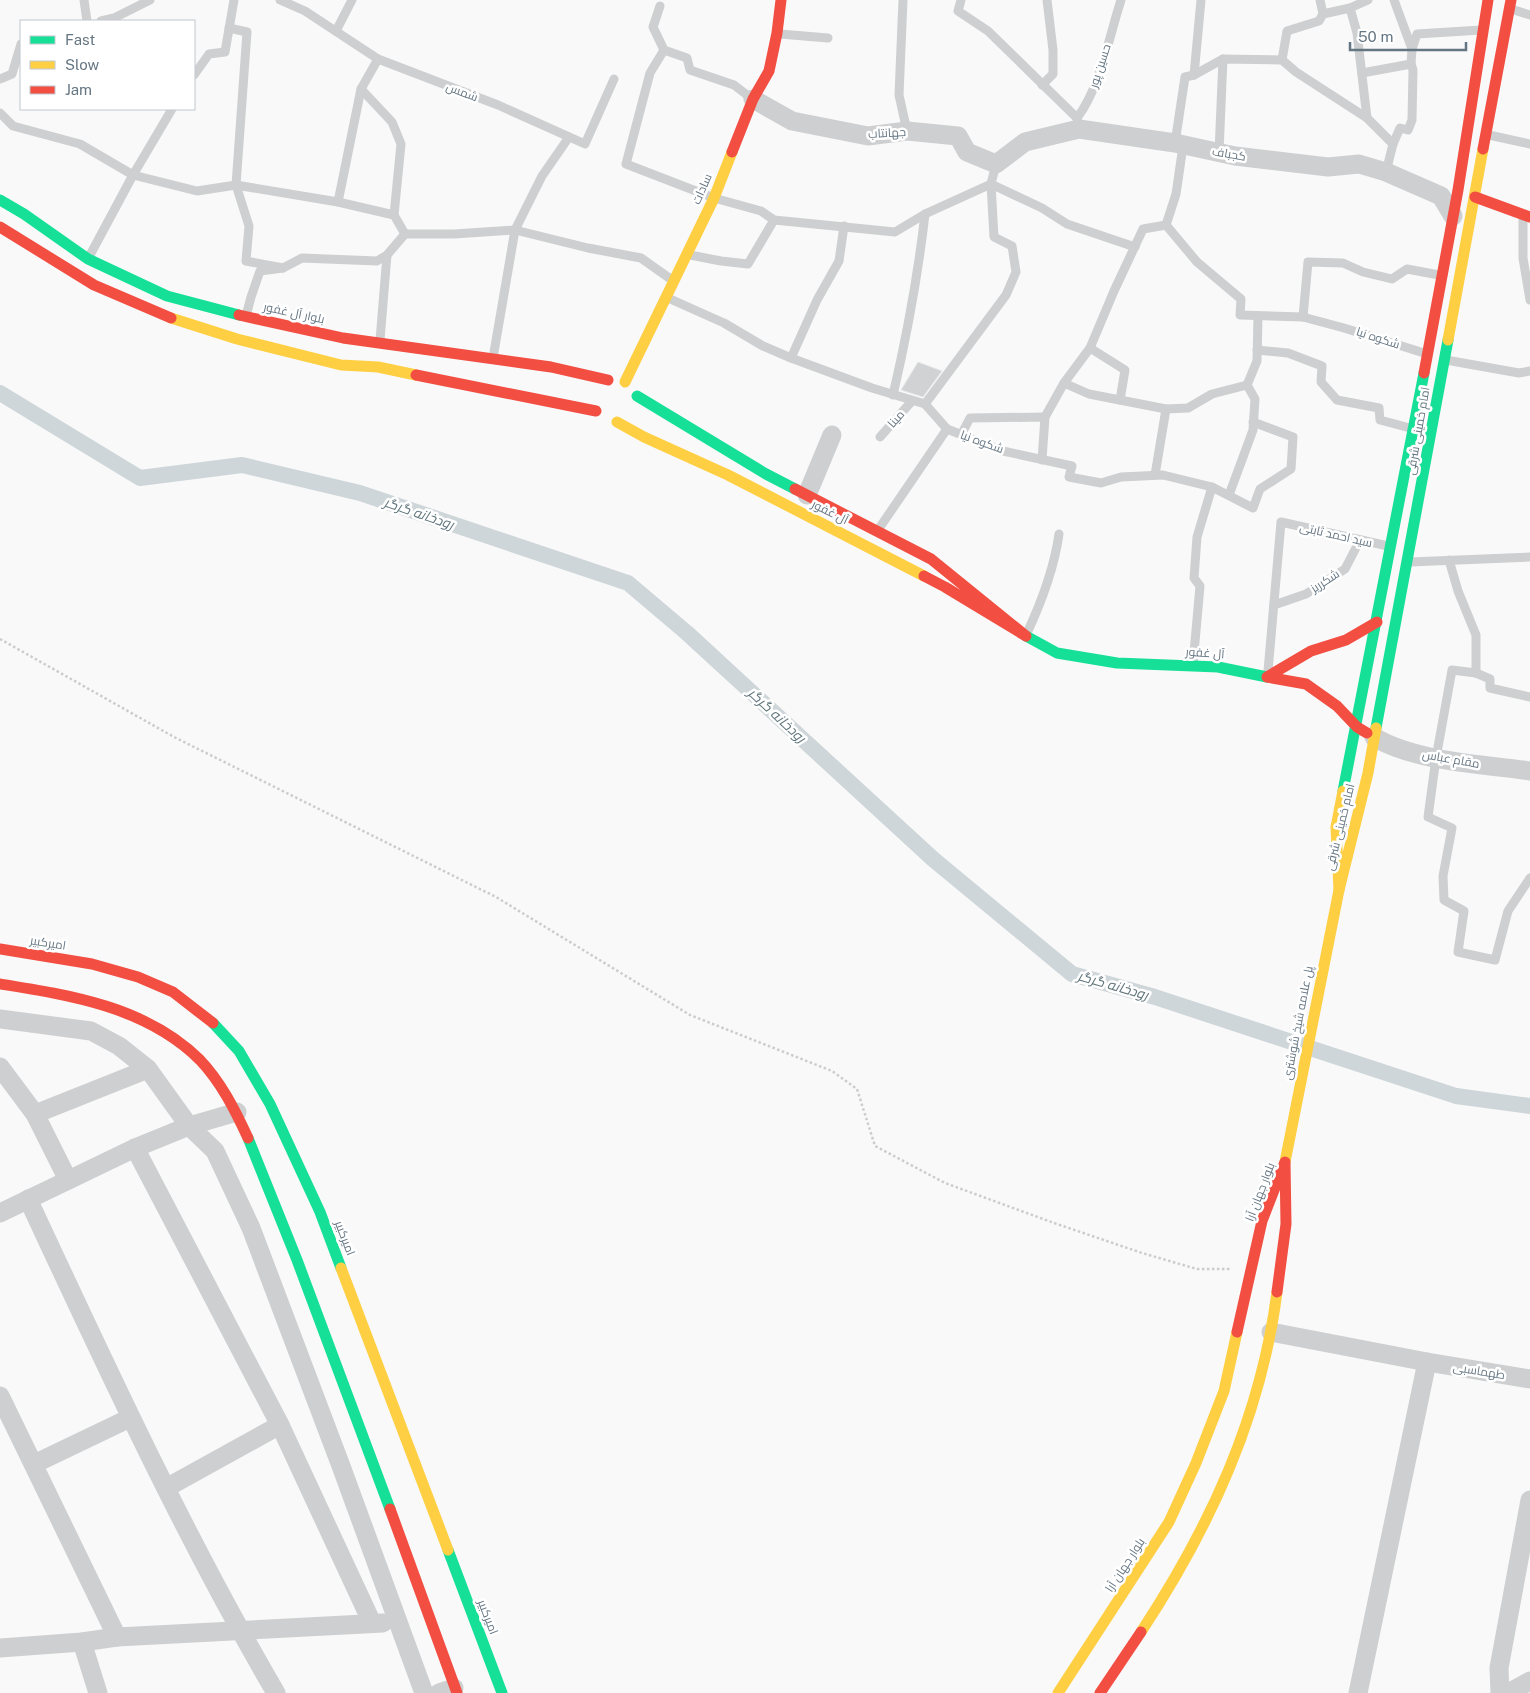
<svg xmlns="http://www.w3.org/2000/svg" width="1530" height="1693" font-family="'Public Sans',Cairo,sans-serif">
	<style>
		.lines { fill: none; stroke-linecap: round; stroke-linejoin: round }
		.canal { stroke: #ced6d9; stroke-width: 16 }
		.building { fill: #d0d2d3; stroke: #e8e8e8 }
		.path { stroke: #cbcccd; stroke-width: 2.5; stroke-dasharray: 2.5 2.5; stroke-linecap: butt }
		.lane { stroke: #cecfd0; stroke-width: 9 }
		.street { stroke: #cecfd0; stroke-width: 19 }
		.fast { stroke: #16e098; stroke-width: 11 }
		.slow { stroke: #ffcf43; stroke-width: 11 }
		.jam { stroke: #f24e42; stroke-width: 11 }
		.labels { text-anchor: middle; stroke-width: 5; stroke-linejoin: round; paint-order: stroke }
		.street-label { font-size: 12px; fill: #657683; stroke: #fff }
		.water-label { font-size: 14px; font-style: italic; fill: #60757c; stroke: #fff }
	</style>
	<rect width="100%" height="100%" fill="#f9f9f9"/>
	<g class="lines">
		<!-- canal -->
		<path class="canal" d="M0,393L140,478L242,465L360,493L628,583L687,633L933,859L1072,974L1155,997L1456,1096L1530,1106"/>
	</g>
	<!-- building -->
	<path class="building" d="M918,362L942,371L923,397L901,390Z"/>
	<g class="lines">
		<!-- path -->
		<path class="path" d="M0,639L174,737L496,897L690,1015L832,1071L857,1089L875,1146L945,1183L1054,1223L1142,1253L1197,1269H1231"/>
		<!-- lane -->
		<g class="lane">
			<path d="M84,0L87,21"/>
			<path d="M280,0L305,11L378,59L498,105L585,144L614,79"/>
			<path d="M903,0L899,95L907,131"/>
			<path d="M961,0L958,11L988,31L1077,118"/>
			<path d="M1320,0L1323,14L1350,8L1368,0"/>
			<path d="M660,6L653,27L664,50L687,58L690,70L734,85L751,98"/>
			<path d="M1350,8L1357,33L1367,118"/>
			<path d="M1511,9L1530,15"/>
			<path d="M101,21L114,18L150,0"/>
			<path d="M229,28L247,32L236,185L249,226L246,261L283,268L260,271L251,297L246,316"/>
			<path d="M336,31L352,0"/>
			<path d="M780,34L828,38"/>
			<path d="M1412,49L1417,34L1481,30"/>
			<path d="M664,50L650,73L626,164L714,198L761,211L774,220L895,232L925,214L991,184"/>
			<path d="M1282,60L1287,31L1319,21L1323,14"/>
			<path d="M1362,73L1411,64L1412,49L1394,0"/>
			<path d="M194,75L209,54L225,52L234,0"/>
			<path d="M1194,75L1223,59L1282,60L1296,72L1367,118L1393,144"/>
			<path d="M0,79L12,74L21,44"/>
			<path d="M1042,85L1053,74V50L1047,0"/>
			<path d="M361,89L392,122L401,144L394,215"/>
			<path d="M172,109L133,175L197,191L236,185L338,202L394,215L405,234L387,255L380,340"/>
			<path d="M0,113L13,126L80,144L133,175L89,257"/>
			<path d="M1078,124L1077,118C1100,88 1109,37 1121,0"/>
			<path d="M1489,135L1530,144"/>
			<path d="M1175,143L1185,77L1194,75L1201,0"/>
			<path d="M1219,152L1223,59"/>
			<path d="M1386,172L1393,144L1400,128L1408,130L1412,120L1413,70L1411,64"/>
			<path d="M991,184L1042,208L1067,224L1135,247"/>
			<path d="M338,202L361,89L378,59"/>
			<path d="M1523,218V258L1530,300"/>
			<path d="M1166,225L1197,262L1241,299L1240,315L1303,317L1344,328L1424,353"/>
			<path d="M405,234H454L515,230L588,248L641,258L672,280"/>
			<path d="M690,255L721,261L748,264L774,220"/>
			<path d="M283,268L302,258L377,261L387,255"/>
			<path d="M668,298L724,323L763,346L791,358L872,388L925,404L947,429L1003,451L1072,466L1069,477L1101,483L1121,477L1163,475L1212,487L1253,508L1260,489L1291,469L1293,437L1253,422"/>
			<path d="M1303,317L1308,262L1343,263L1363,272L1392,279L1407,269L1439,275"/>
			<path d="M1090,348L1125,370L1120,400"/>
			<path d="M1257,350L1288,353L1322,366L1321,382L1337,400L1379,408L1380,420L1410,428"/>
			<path d="M493,358L515,230L542,176L569,137"/>
			<path d="M791,358L817,300L839,261L844,226"/>
			<path d="M1446,360L1519,373L1530,371"/>
			<path d="M1064,383L1089,394L1166,409L1155,475"/>
			<path d="M1247,385L1257,361L1258,316"/>
			<path d="M893,395C907,335 918,275 925,214"/>
			<path d="M925,404L1006,295L1016,272L1012,246L994,237L991,184L996,164"/>
			<path d="M1166,409L1188,408L1212,394L1247,385L1255,399L1253,430L1229,495"/>
			<path d="M1045,417L1064,383L1090,348L1114,291L1143,229L1166,225L1176,194L1183,146"/>
			<path d="M961,435L970,418L1045,417L1042,460"/>
			<path d="M880,437L912,401"/>
			<path d="M878,530L947,429"/>
			<path d="M1449,560L1458,591L1476,635V673L1452,670L1436,758L1428,817L1452,828L1443,876L1444,900L1464,911L1458,952L1495,960L1508,911L1530,878"/>
			<path d="M1410,562L1530,557"/>
			<path d="M1274,605L1306,594L1345,569L1360,540"/>
			<path d="M1027,633C1042,601 1054,569 1059,534"/>
			<path d="M1193,664L1200,586L1194,578L1197,537L1212,487"/>
			<path d="M1268,671L1281,522L1388,546"/>
			<path d="M1476,673L1490,679V688L1530,697"/>
		</g>
		<!-- street -->
		<g class="street">
			<path d="M753,99L792,121L868,136L907,131L958,136L967,152L996,164L1025,142L1079,129L1175,143L1235,156L1328,167L1359,164L1386,172L1441,196L1453,216"/>
			<path d="M807,495L832,435"/>
			<path d="M1374,737C1416,762 1482,764 1530,771"/>
			<path d="M0,1019L91,1031L119,1046L148,1069L189,1126L215,1151L251,1228L341,1466L424,1693"/>
			<path d="M0,1067L35,1114L68,1180"/>
			<path d="M35,1114L148,1069"/>
			<path d="M135,1148L280,1425L372,1623"/>
			<path d="M28,1199C106,1366 183,1534 276,1693"/>
			<path d="M0,1213L135,1148L189,1126L237,1112"/>
			<path d="M1271,1332L1427,1362L1358,1693"/>
			<path d="M1427,1362L1530,1379"/>
			<path d="M0,1396L117,1637"/>
			<path d="M34,1464L130,1418"/>
			<path d="M166,1488L280,1425"/>
			<path d="M82,1642L98,1693"/>
			<path d="M0,1648L82,1642L117,1637L383,1623"/>
			<path d="M439,1693L454,1688"/>
			<path d="M1500,1693L1499,1668L1530,1500"/>
			<path d="M1508,1693L1530,1681"/>
		</g>
		<!-- fast -->
		<g class="fast">
			<path d="M0,200L24,214L88,259L167,296L239,315"/>
			<path d="M637,396L766,474L795,489"/>
			<path d="M1026,636L1057,653L1117,663L1218,667L1267,677"/>
			<path d="M1376,728L1448,340"/>
			<path d="M1343,791L1424,373"/>
			<path d="M213,1023L239,1051L270,1104L320,1212L341,1268"/>
			<path d="M248,1138L297,1260L390,1509"/>
			<path d="M448,1550L502,1693"/>
		</g>
		<!-- slow -->
		<g class="slow">
			<path d="M171,318L237,339L341,365L378,367L416,375"/>
			<path d="M1448,340L1483,149"/>
			<path d="M625,382L714,198L732,152"/>
			<path d="M617,422L644,437L728,475L924,576"/>
			<path d="M1343,791L1336,827L1339,890L1368,773L1376,728"/>
			<path d="M1285,1162L1339,890"/>
			<path d="M341,1268L448,1550"/>
			<path d="M1141,1632C1210,1527 1261,1417 1277,1292"/>
			<path d="M1058,1693L1169,1522L1196,1463L1224,1391L1237,1332"/>
		</g>
		<!-- jam -->
		<g class="jam">
			<path d="M1483,149L1511,0"/>
			<path d="M732,152L753,99L769,71L777,33L781,0"/>
			<path d="M1475,197L1530,217"/>
			<path d="M0,227L94,285L171,318"/>
			<path d="M239,315L343,338L551,367L608,380"/>
			<path d="M1424,373L1458,190L1488,0"/>
			<path d="M416,375L596,411"/>
			<path d="M795,489L931,559L1026,636L945,587L924,576"/>
			<path d="M1367,733L1357,727L1337,706L1306,684L1267,677L1311,651L1346,640L1377,622"/>
			<path d="M0,949L92,964L138,977L173,992L213,1023"/>
			<path d="M0,984C70,995 147,1007 200,1060C221,1082 235,1110 248,1138"/>
			<path d="M1237,1332L1262,1221L1285,1162L1286,1224L1277,1292"/>
			<path d="M390,1509L457,1693"/>
			<path d="M1100,1693L1141,1632"/>
		</g>
	</g>
	<g class="labels">
		<!-- street labels -->
		<g class="street-label">
			<text transform="translate(1100 66) rotate(-72)" y="4">حسین پور</text>
			<text transform="translate(462 92) rotate(21)" y="4">شمس</text>
			<text transform="translate(887 133) rotate(-3)" y="4">جهانتاب</text>
			<text transform="translate(1229 154) rotate(10)" y="4">کجباف</text>
			<text transform="translate(702 189) rotate(-66)" y="4">سادات</text>
			<text transform="translate(294 313) rotate(12)" y="4">بلوار آل غفور</text>
			<text transform="translate(1378 338) rotate(18)" y="4">شکوه نیا</text>
			<text transform="translate(896 419) rotate(-49)" y="4">مینا</text>
			<text transform="translate(1418 431) rotate(-80)" y="4">امام خمینی شرقی</text>
			<text transform="translate(982 442) rotate(20)" y="4">شکوه نیا</text>
			<text transform="translate(830 512) rotate(27)" y="4">آل غفور</text>
			<text transform="translate(1336 535) rotate(13)" y="4">سید احمد ثابتی</text>
			<text transform="translate(1325 581) rotate(-33)" y="4">شکرریز</text>
			<text transform="translate(1205 653) rotate(4)" y="4">آل غفور</text>
			<text transform="translate(1451 759) rotate(10)" y="4">مقام عباس</text>
			<text transform="translate(1340 827) rotate(-76)" y="4">امام خمینی شرقی</text>
			<text transform="translate(48 943) rotate(9)" y="4">امیرکبیر</text>
			<text transform="translate(1298 1023) rotate(-79)" y="4">پل علامه شیخ شوشتری</text>
			<text transform="translate(1260 1192) rotate(-69)" y="4">بلوار جهان آرا</text>
			<text transform="translate(345 1238) rotate(69)" y="4">امیرکبیر</text>
			<text transform="translate(1479 1371) rotate(9)" y="4">طهماسبی</text>
			<text transform="translate(1125 1565) rotate(-57)" y="4">بلوار جهان آرا</text>
			<text transform="translate(488 1617) rotate(69)" y="4">امیرکبیر</text>
		</g>
		<!-- water labels -->
		<g class="water-label">
			<text transform="translate(419 513) rotate(19)" y="5">رودخانه گرگر</text>
			<text transform="translate(777 715) rotate(43)" y="5">رودخانه گرگر</text>
			<text transform="translate(1113 985) rotate(16)" y="5">رودخانه گرگر</text>
		</g>
	</g>
	<!-- legend -->
	<rect x="20" y="20" width="175" height="90" fill="#ffffff" stroke="#c1c8cd"/>
	<rect x="30" y="36" width="25" height="8" fill="#16e098" stroke="#c1c8cd"/>
	<text x="65" y="45" font-size="15" fill="#657683">Fast</text>
	<rect x="30" y="61" width="25" height="8" fill="#ffcf43" stroke="#c1c8cd"/>
	<text x="65" y="70" font-size="15" fill="#657683">Slow</text>
	<rect x="30" y="86" width="25" height="8" fill="#f24e42" stroke="#c1c8cd"/>
	<text x="65" y="95" font-size="15" fill="#657683">Jam</text>
	<!-- scale -->
	<path d="M1350 42v8h116v-8" fill="none" stroke="#657683" stroke-width="2.5"/>
	<text x="1358" y="42" font-size="15" fill="#657683" stroke="#ffffff" stroke-width="4" paint-order="stroke">50 m</text>
</svg>
